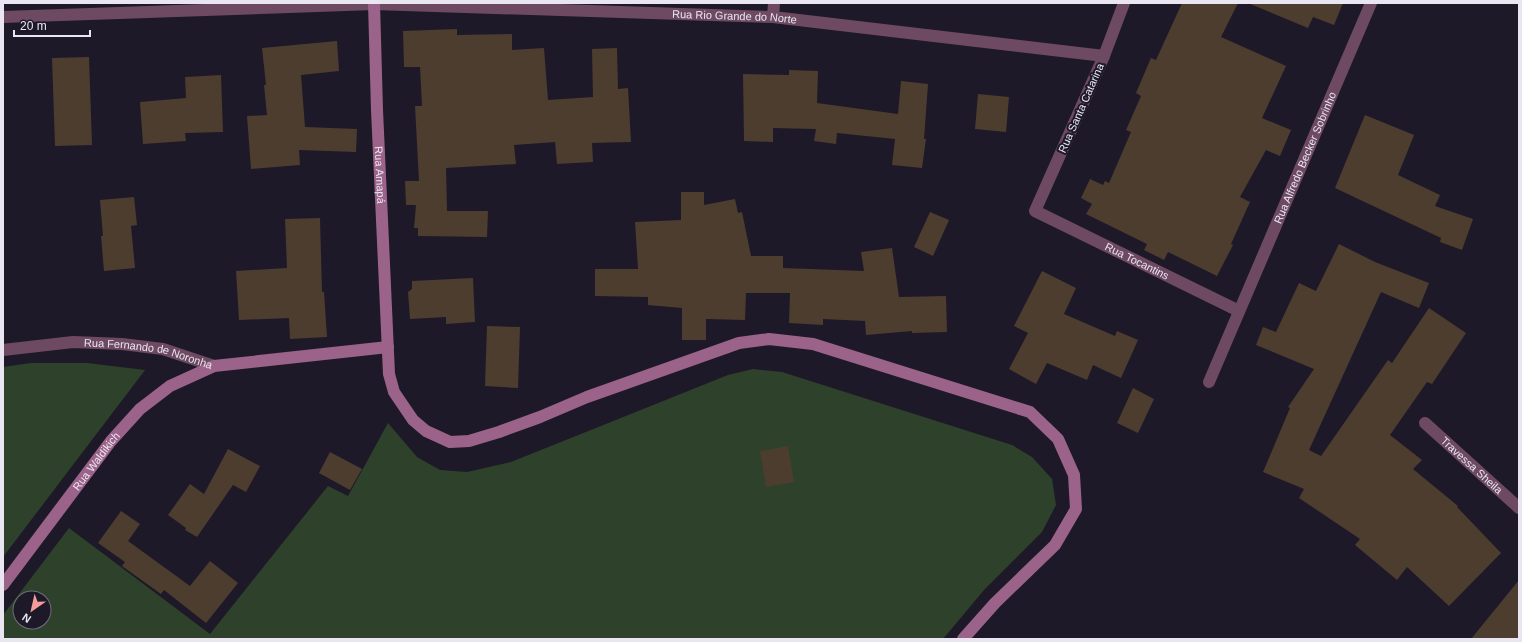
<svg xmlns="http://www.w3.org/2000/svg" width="1522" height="642" font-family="Helvetica,sans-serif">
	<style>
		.green { fill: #2e422b; fill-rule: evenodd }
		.building { fill: #4d3d2f }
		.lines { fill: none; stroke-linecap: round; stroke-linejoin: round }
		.street { stroke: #6e4a62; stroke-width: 12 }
		.secondary { stroke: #9c638a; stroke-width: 12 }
		.labels { text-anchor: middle; stroke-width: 4; stroke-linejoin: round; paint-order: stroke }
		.street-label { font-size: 11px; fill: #e9e6f2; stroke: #1e1929 }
	</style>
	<rect width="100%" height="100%" fill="#1e1929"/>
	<!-- green -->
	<g class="green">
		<path d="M31,363H87L145,370L3,557V367Z"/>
		<path d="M753,369L782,372L1012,445L1032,457L1052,479L1056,505L1042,532L984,590L943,639H3V615L69,528L210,634L328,486L348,496L388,423L417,457L440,470L467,472L511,462L728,375ZM20,598H44V622H20Z"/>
	</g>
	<!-- building -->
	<g class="building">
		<path d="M1182,3H1238L1221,37L1286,66L1262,118L1291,130L1280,156L1266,150L1240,197L1250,202L1231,244L1233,245L1217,276L1168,252L1164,260L1144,250L1147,244L1086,214L1092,204L1081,198L1090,179L1103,185L1105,181L1109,183L1131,132L1126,130L1141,96L1136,93L1151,58L1156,60Z"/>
		<path d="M1248,3H1343L1334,25L1313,17L1308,28Z"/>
		<path d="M457,29V35L512,34V50L544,48L548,100L593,97L592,49L617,48L618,89L628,88L631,142L592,143L593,162L557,164L555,142L514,145L516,164L446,168L447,211H488L487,237L418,236V228H414L416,205H406L405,181H419L415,106H422L420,67H404L403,31Z"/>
		<path d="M337,41L339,71L301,75L305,127L357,129L356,152L299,150L300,165L251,169L247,116L267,115L264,85H266L262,48Z"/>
		<path d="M89,57L92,145L55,146L52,58Z"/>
		<path d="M789,70L818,71L817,103L898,114L901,81L928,84L924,139H926L922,168L892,165L895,139L837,133L836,144L814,141L816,129L773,128V142L744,141L743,74L789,75Z"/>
		<path d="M221,75L223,132L185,133L186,141L143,144L140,102L186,98L185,77Z"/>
		<path d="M978,94L1009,97L1006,132L975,129Z"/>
		<path d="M1365,115L1414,135L1398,175L1440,195L1435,206L1473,219L1462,250L1440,242L1441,238L1335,188Z"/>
		<path d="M681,192H704V205L735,199L738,213L742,212L751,256H783V268L864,271L861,252L892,248L899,297L946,296L947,332L912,333V331L866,335L865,321L823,319V325L789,323L790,293H746L745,320L706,319V340H682V308L648,305V297L595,296V269H638L635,222L681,220Z"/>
		<path d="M134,197L137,225L131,226L135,268L104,271L101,236H103L100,200Z"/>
		<path d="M930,212L949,220L933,256L914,247Z"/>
		<path d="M320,218L322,292H324L327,337L290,339L289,318L239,320L236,271L287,268L285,219Z"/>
		<path d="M1339,244L1375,262L1429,283L1419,308L1381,292L1309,450L1321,456L1388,360L1392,363L1429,308L1466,333L1432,384L1427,382L1390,435L1422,460L1413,469L1458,506L1457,507L1501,553L1449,606L1407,567L1397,580L1355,545L1360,539L1299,498L1304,489L1263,472L1290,408L1288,407L1314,369L1256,345L1263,327L1276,332L1299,283L1316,291Z"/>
		<path d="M1042,271L1076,288L1064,314L1115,336L1117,331L1138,340L1121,378L1093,365L1087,380L1047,363L1036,384L1009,369L1028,333L1014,326Z"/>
		<path d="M473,278L475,322L446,324V317L410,319L408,292L412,289V281Z"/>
		<path d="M487,326L520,327L518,388L485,386Z"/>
		<path d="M1133,388L1154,399L1138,433L1117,423Z"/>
		<path d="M788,446L794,482L766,487L760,451Z"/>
		<path d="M228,449L260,466L246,492L233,485L197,537L185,530L186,528L168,515L190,484L204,494Z"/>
		<path d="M330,452L362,469L350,490L319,473Z"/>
		<path d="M121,511L140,524L128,541L190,586L210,561L238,583L206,623L164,590L161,594L122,566L125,562L98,543Z"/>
		<path d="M1519,580V639H1471Z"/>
	</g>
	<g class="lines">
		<!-- street -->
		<g class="street">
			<path id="s1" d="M1124,3L1104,56L1035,211L1239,311"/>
			<path id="s2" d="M3,17L374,4L773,17L1104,56"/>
			<path d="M773,17L774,3"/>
			<path id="s3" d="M3,350L73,342L122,344L163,349L214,366"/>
			<path id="s4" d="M1209,382L1371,3"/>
			<path id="s5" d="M1425,423L1519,508"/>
		</g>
		<!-- secondary -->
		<g class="secondary">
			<path id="s6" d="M374,3L377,110L389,374L394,392L413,420L426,431L450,442L469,441L499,432L540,417L587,397L739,343L769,339L813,344L1030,412L1058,439L1074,475L1076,509L1055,545L995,603L963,639"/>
			<path id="s7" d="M3,585L111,441L140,409L170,386L214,366L388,347"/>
		</g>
	</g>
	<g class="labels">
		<!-- street labels -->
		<g class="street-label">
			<text dy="4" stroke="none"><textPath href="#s2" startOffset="732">Rua Rio Grande do Norte</textPath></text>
			<text transform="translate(1081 108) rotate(-66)" y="4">Rua Santa Catarina</text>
			<text dy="4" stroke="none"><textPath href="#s4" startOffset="244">Rua Alfredo Becker Sobrinho</textPath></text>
			<text dy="4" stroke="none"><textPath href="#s6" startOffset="172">Rua Amapá</textPath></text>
			<text dy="4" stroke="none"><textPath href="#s1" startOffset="340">Rua Tocantins</textPath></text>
			<text dy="4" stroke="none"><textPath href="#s3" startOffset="147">Rua Fernando de Noronha</textPath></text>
			<text dy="4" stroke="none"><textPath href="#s7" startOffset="155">Rua Waldikich</textPath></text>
			<text dy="4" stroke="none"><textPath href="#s5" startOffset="63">Travessa Sheila</textPath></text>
		</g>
	</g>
	<!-- border -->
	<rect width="1522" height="642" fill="none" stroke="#e9e6f2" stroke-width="8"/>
	<!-- north arrow -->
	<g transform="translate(32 610) rotate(214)"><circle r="19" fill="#1e1929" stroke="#6f6b79"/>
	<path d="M0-3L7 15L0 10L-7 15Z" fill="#f59b99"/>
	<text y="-6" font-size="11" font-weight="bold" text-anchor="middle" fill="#e9e6f2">N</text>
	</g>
	<!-- scale -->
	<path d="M14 30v6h76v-6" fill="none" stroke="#e9e6f2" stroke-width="2"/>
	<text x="20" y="30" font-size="12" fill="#e9e6f2" stroke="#1e1929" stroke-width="3" paint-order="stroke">20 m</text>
</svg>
